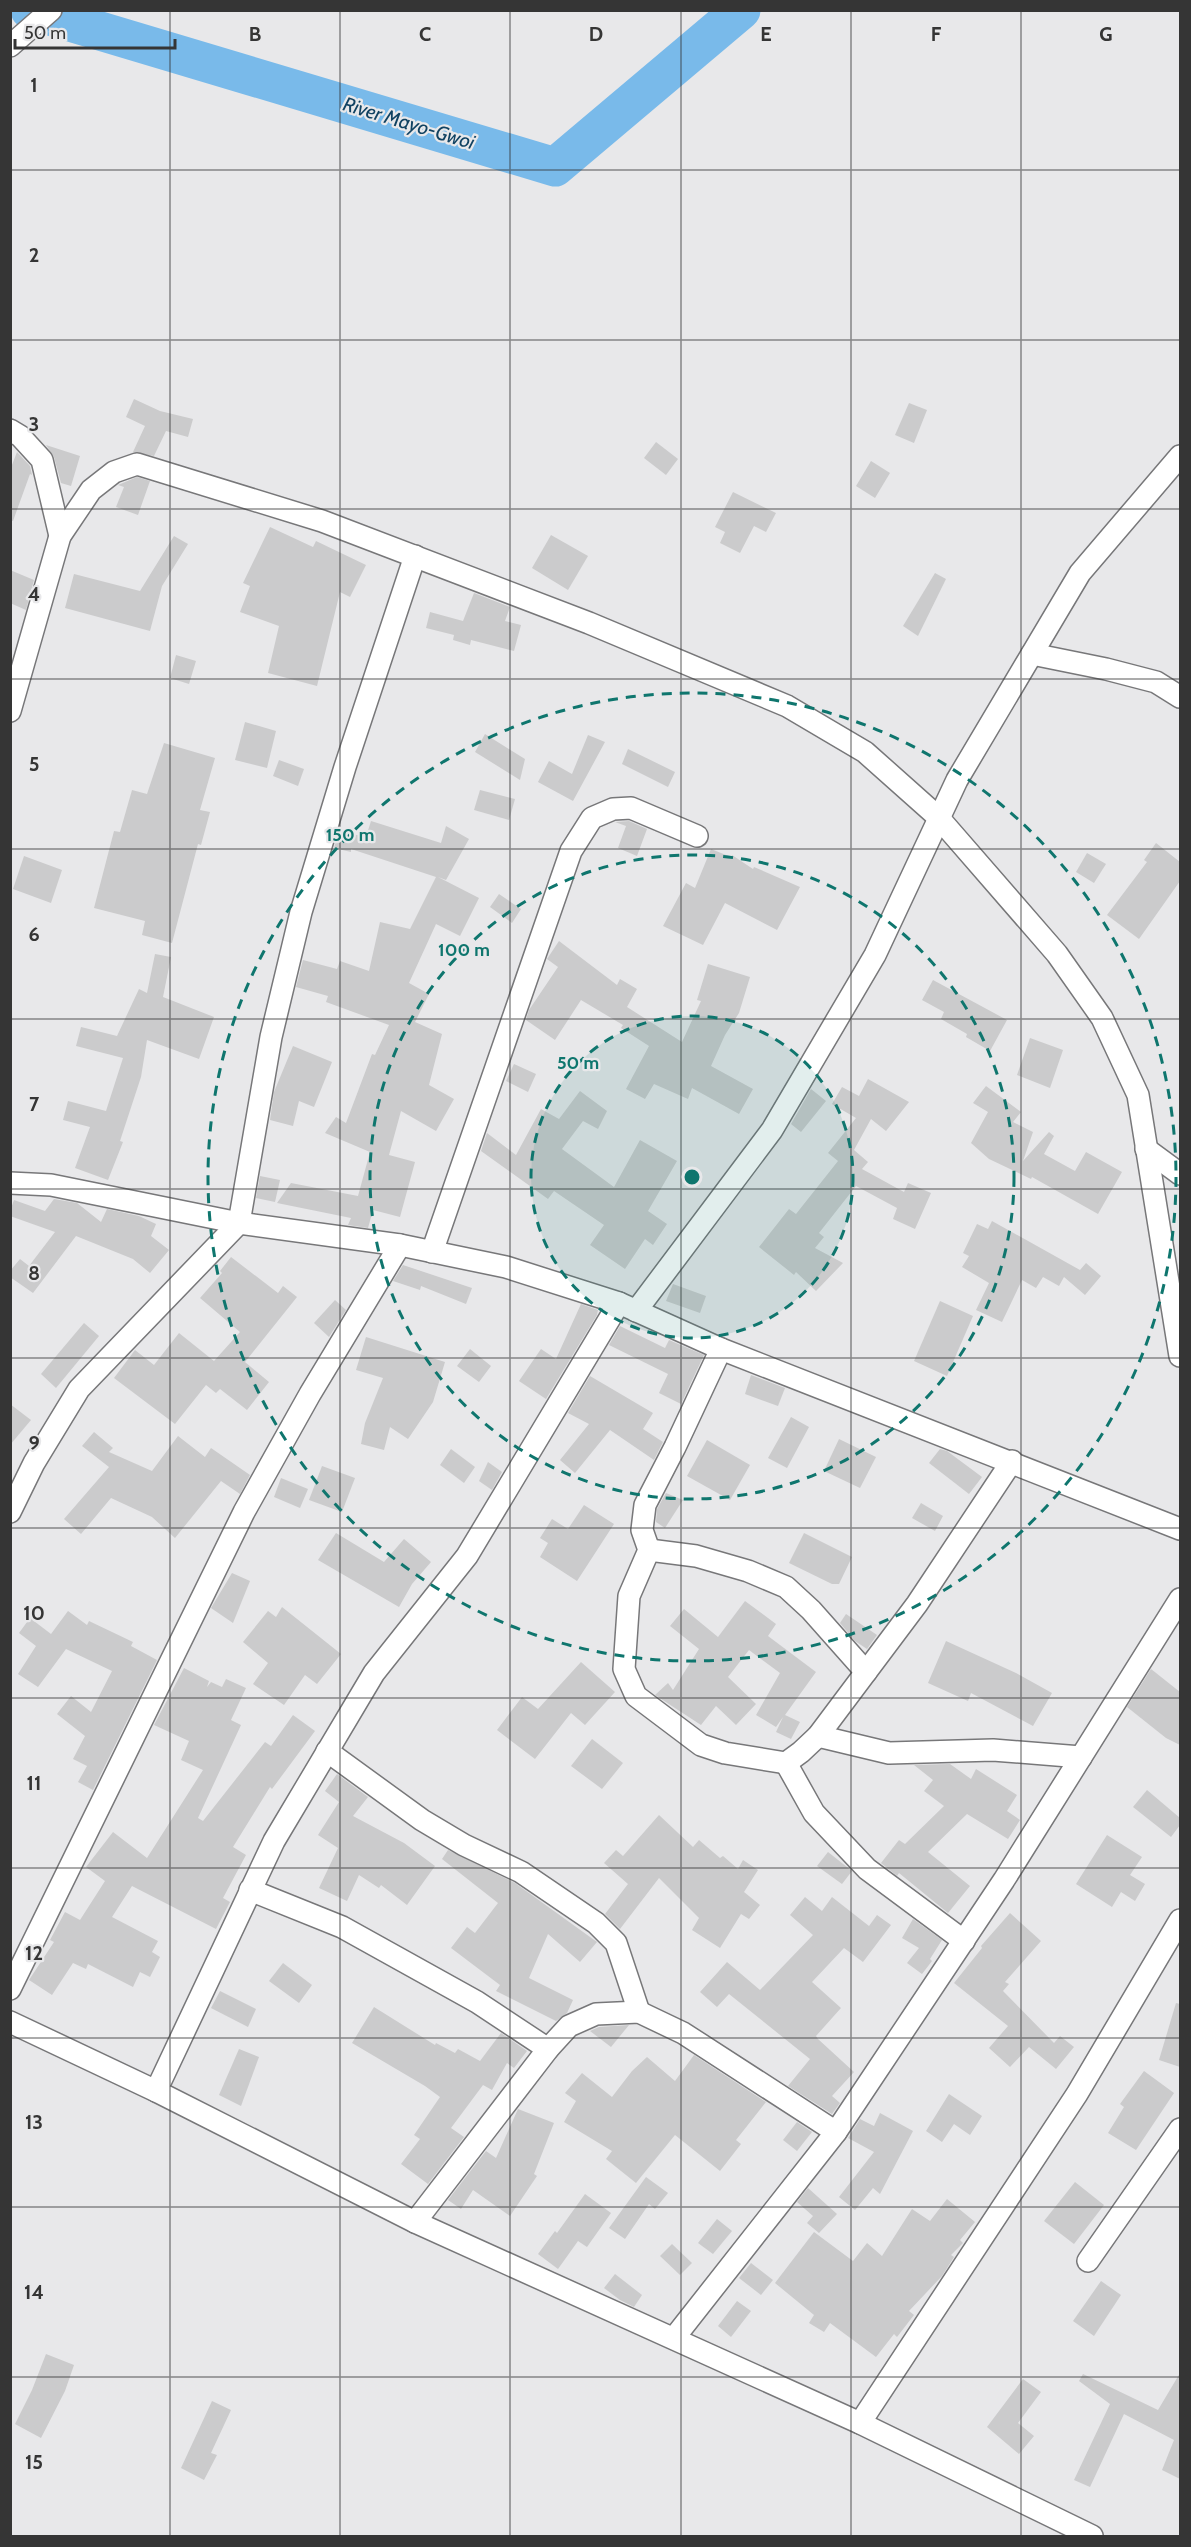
<svg xmlns="http://www.w3.org/2000/svg" width="1191" height="2547" font-family="Cabin,sans-serif">
	<style>
		.lines { fill: none; stroke-linecap: round; stroke-linejoin: round }
		.river { stroke: #79baea; stroke-width: 39 }
		.building { fill: #cbcbcc }
		.minor-casing { stroke: #777779; stroke-width: 24 }
		.minor { stroke: #fff; stroke-width: 21 }
		.grid { fill: none; stroke: #353535; stroke-width: 1.5; stroke-opacity: 0.55 }
		.ring { fill: none; stroke: #0f766e; stroke-width: 3; stroke-dasharray: 10 8 }
		.labels { text-anchor: middle; stroke-width: 4.5; stroke-linejoin: round; paint-order: stroke }
		.water-label { font-size: 20px; font-style: italic; fill: #104262; stroke: #e8e8ea }
		.grid-label { font-size: 20px; text-anchor: middle; font-weight: bold; fill: #353535; stroke: #e8e8ea; stroke-width: 4.5; stroke-linejoin: round; paint-order: stroke }
		.centre { fill: #0f766e; stroke: #e8e8ea; stroke-width: 3 }
		.ring-label { font-size: 18px; text-anchor: middle; font-weight: bold; fill: #0f766e; stroke: #e8e8ea; stroke-width: 4.5; stroke-linejoin: round; paint-order: stroke }
	</style>
	<rect width="100%" height="100%" fill="#e8e8ea"/>
	<g class="lines">
		<!-- river -->
		<path class="river" d="M30,10L555,167L741,10"/>
	</g>
	<!-- building -->
	<g class="building">
		<path d="M134,399L160,411L193,419L188,437L166,431L154,456L133,452L145,426L126,417Z"/>
		<path d="M909,403L927,410L914,443L895,435Z"/>
		<path d="M656,442L678,459L666,475L644,458Z"/>
		<path d="M46,445L80,456L71,486L61,483L54,457Z"/>
		<path d="M17,452L30,466L32,475L30,474L13,521L10,520V470Z"/>
		<path d="M871,461L890,473L875,498L856,486Z"/>
		<path d="M137,477L150,481L138,515L116,507L124,487L118,485Z"/>
		<path d="M733,492L776,513L766,532L754,526L740,553L720,543L725,532L715,527Z"/>
		<path d="M270,527L313,547L316,541L366,565L350,597L340,592L317,686L268,673L279,626L240,612L250,586L243,583Z"/>
		<path d="M551,535L588,556L568,590L532,568Z"/>
		<path d="M174,536L188,544L162,586L150,631L65,608L74,574L140,591Z"/>
		<path d="M10,570L34,580L26,610L10,603Z"/>
		<path d="M935,573L946,579L918,636L903,626Z"/>
		<path d="M474,593L510,607L505,621L521,625L514,651L471,640L470,645L453,640L454,635L426,628L430,612L463,621Z"/>
		<path d="M176,655L196,661L189,684L170,678Z"/>
		<path d="M245,722L276,731L267,768L235,760Z"/>
		<path d="M485,734L525,759L520,780L475,752Z"/>
		<path d="M588,735L605,742L573,801L538,782L549,761L572,774Z"/>
		<path d="M164,743L215,758L200,810L210,812L201,845L198,844L172,943L142,935L145,921L94,908L114,831L120,832L132,790L147,794Z"/>
		<path d="M628,749L675,772L668,787L622,764Z"/>
		<path d="M279,760L304,769L298,786L273,776Z"/>
		<path d="M480,790L515,799L509,820L474,810Z"/>
		<path d="M371,821L441,843L446,826L469,839L446,880L438,877L479,898L460,936L436,924L409,983L429,994L415,1022L442,1034L429,1085L454,1099L436,1131L401,1111L389,1155L415,1162L400,1217L373,1210L368,1228L348,1225L351,1218L277,1203L291,1183L358,1196L370,1152L325,1133L336,1117L346,1123L372,1054L375,1055L389,1025L326,1002L328,996L296,987L303,960L337,969L340,961L369,971L380,922L410,929L436,877L351,849V852L334,848L339,831L366,837Z"/>
		<path d="M629,821L647,829L637,856L618,848L626,826L615,822Z"/>
		<path d="M1156,843L1180,862V881L1139,939L1107,915L1147,862L1144,860Z"/>
		<path d="M711,849L731,857L732,855L753,869L754,867L800,887L777,930L725,903L703,945L663,926L686,883L695,888Z"/>
		<path d="M1087,853L1106,864L1094,883L1076,872Z"/>
		<path d="M24,856L62,870L51,903L13,889Z"/>
		<path d="M499,894L521,909L512,923L490,907Z"/>
		<path d="M559,941L617,985L620,979L637,989L627,1007L682,1042L701,1001L697,1000L708,964L750,977L739,1013L725,1035L711,1066L753,1089L739,1114L692,1088L688,1099L654,1084L645,1099L626,1089L649,1046L621,1028L623,1025L581,1000L555,1040L526,1020L529,1010L558,967L547,959Z"/>
		<path d="M155,954L171,957L163,997L214,1017L199,1059L147,1040L141,1077L120,1141L123,1142L108,1180L75,1168L90,1127L63,1120L68,1101L106,1111L123,1058L76,1046L81,1027L117,1036L139,989L147,993Z"/>
		<path d="M933,980L1007,1020L990,1051L966,1037L967,1034L941,1019L944,1012L922,1000Z"/>
		<path d="M1030,1038L1063,1050L1050,1088L1017,1075Z"/>
		<path d="M293,1046L332,1062L314,1107L299,1101L293,1126L270,1120L274,1092Z"/>
		<path d="M514,1064L536,1074L528,1092L506,1081Z"/>
		<path d="M868,1079L909,1102L886,1131L871,1119L854,1150L868,1162L862,1169L904,1192L908,1183L931,1193L915,1229L893,1219L897,1208L856,1186L819,1233L824,1237L815,1248L843,1263L816,1291L796,1272L794,1275L759,1247L789,1209L796,1214L838,1161L828,1153L856,1118L832,1104L842,1087L859,1096Z"/>
		<path d="M986,1086L1021,1112L1013,1122L1033,1132L1023,1161L1049,1132L1054,1136L1044,1154L1075,1171L1086,1152L1122,1172L1098,1214L1032,1177L1031,1179L989,1159L971,1143L988,1112L973,1103Z"/>
		<path d="M811,1089L826,1101L801,1132L791,1124Z"/>
		<path d="M580,1091L607,1111L598,1129L583,1121L562,1149L614,1187L640,1140L677,1161L648,1211L667,1224L653,1245L645,1239L625,1269L590,1245L604,1225L554,1191L548,1199L481,1151L487,1133L516,1155L541,1109L559,1119Z"/>
		<path d="M260,1176L280,1180L275,1202L256,1198Z"/>
		<path d="M54,1199L77,1203L101,1222L107,1209L139,1216L156,1224L151,1236L169,1250L150,1273L133,1259L76,1236L33,1293L10,1277V1271L20,1259L29,1266L55,1232L10,1216V1211L14,1200L45,1211Z"/>
		<path d="M992,1221L1080,1270L1086,1263L1101,1276L1085,1295L1064,1277L1059,1286L1043,1277L1036,1288L1022,1280L1002,1322L976,1310L989,1283L962,1267L969,1256L963,1253L977,1224L988,1229Z"/>
		<path d="M231,1257L278,1293L283,1286L297,1297L245,1362L269,1382L247,1410L220,1389L216,1393L206,1385L175,1424L114,1378L135,1350L154,1365L179,1333L214,1361L240,1332L200,1298L222,1273L220,1271Z"/>
		<path d="M403,1265L472,1288L466,1304L421,1286L420,1290L393,1281Z"/>
		<path d="M673,1284L706,1296L700,1313L666,1301Z"/>
		<path d="M335,1300L346,1310L329,1337L314,1323Z"/>
		<path d="M940,1301L973,1316L947,1376L914,1361Z"/>
		<path d="M581,1304L598,1310L597,1315L546,1399L519,1381L541,1349L556,1359Z"/>
		<path d="M84,1323L99,1336L56,1388L41,1374Z"/>
		<path d="M620,1326L665,1348L669,1340L704,1355L681,1404L659,1393L668,1374L609,1345Z"/>
		<path d="M366,1337L445,1362L433,1402L408,1439L390,1427L384,1450L361,1444L365,1423L383,1378L356,1370Z"/>
		<path d="M470,1349L491,1366L479,1382L457,1366Z"/>
		<path d="M751,1375L785,1388L778,1406L745,1394Z"/>
		<path d="M590,1376L653,1413L643,1429L663,1442L654,1460L610,1430L575,1473L560,1460L589,1424L568,1413Z"/>
		<path d="M10,1404L31,1420L10,1445Z"/>
		<path d="M791,1417L809,1427L787,1468L768,1458Z"/>
		<path d="M94,1432L113,1448L109,1452L152,1471L178,1436L205,1457L211,1448L250,1475L240,1494L221,1481L175,1538L152,1517L111,1498L81,1534L64,1519L109,1467L82,1446Z"/>
		<path d="M839,1439L876,1457L860,1488L824,1471Z"/>
		<path d="M707,1440L750,1465L730,1500L687,1476Z"/>
		<path d="M451,1449L475,1467L464,1483L440,1465Z"/>
		<path d="M940,1449L947,1451L982,1477L969,1494L929,1463Z"/>
		<path d="M488,1462L502,1472L492,1490L479,1481Z"/>
		<path d="M322,1466L355,1478L342,1512L309,1500Z"/>
		<path d="M281,1478L308,1489L300,1508L274,1497Z"/>
		<path d="M666,1493L683,1500L665,1528L656,1522L657,1509Z"/>
		<path d="M921,1503L943,1516L935,1531L912,1518Z"/>
		<path d="M584,1505L614,1524L577,1581L540,1557L548,1543L540,1538L552,1519L568,1529Z"/>
		<path d="M336,1533L384,1562L404,1539L431,1562L412,1584L399,1607L318,1560Z"/>
		<path d="M804,1533L852,1557L839,1584H832L789,1563Z"/>
		<path d="M232,1573L250,1581L233,1623L211,1608Z"/>
		<path d="M745,1601L776,1624L768,1636L816,1672L785,1715L800,1722L791,1739L776,1732L783,1717L776,1727L756,1715L780,1673L749,1650L728,1677L756,1704L736,1725L716,1706L701,1725L655,1695L668,1683L673,1690L699,1649L670,1626L684,1609L718,1637Z"/>
		<path d="M282,1607L341,1654L317,1684L305,1675L284,1705L253,1684L268,1663L243,1642L268,1611L276,1617Z"/>
		<path d="M68,1611L87,1625L89,1621L133,1642L131,1646L157,1660L93,1790L78,1782L87,1766L73,1759L85,1736L57,1714L71,1696L91,1712L112,1671L66,1649L38,1687L18,1674L36,1646L19,1633L30,1618L51,1634Z"/>
		<path d="M846,1614L877,1635L867,1649L855,1641L840,1623Z"/>
		<path d="M946,1641L1016,1673L1052,1693L1033,1726L971,1693L968,1701L928,1683Z"/>
		<path d="M581,1662L615,1692L585,1725L571,1713L535,1759L497,1730L522,1697L538,1709Z"/>
		<path d="M184,1668L209,1681L207,1687L211,1682L222,1687L226,1679L246,1688L231,1720L241,1725L198,1818L203,1821L265,1742L271,1746L293,1715L315,1731L272,1789L270,1787L233,1847L246,1855L223,1898L230,1902L216,1929L132,1886L112,1917L158,1941L152,1952L160,1957L150,1977L140,1972L133,1987L88,1964L86,1969L73,1963L52,1995L29,1980L54,1942L50,1940L65,1912L80,1920L105,1881L86,1867L113,1832L147,1858L203,1770L181,1760L189,1741L154,1725Z"/>
		<path d="M1151,1669L1180,1692V1745L1166,1738L1127,1707Z"/>
		<path d="M592,1739L623,1763L602,1789L571,1766Z"/>
		<path d="M950,1764L971,1779L976,1769L1017,1795L1007,1811L1020,1820L1008,1839L967,1814L928,1852L970,1886L948,1913L899,1873L897,1876L881,1863L899,1840L905,1844L944,1806L924,1791L933,1780L914,1765Z"/>
		<path d="M337,1774L368,1797L353,1816L404,1843L435,1866L407,1905L381,1885L379,1888L359,1875L347,1901L319,1888L338,1848L318,1835L339,1802L325,1791Z"/>
		<path d="M1147,1790L1180,1818V1825L1171,1837L1133,1807Z"/>
		<path d="M659,1815L693,1847L699,1840L720,1858L723,1856L738,1869L743,1860L758,1870L744,1892L760,1905L749,1919L741,1914L720,1948L692,1930L699,1918L659,1878L620,1929L605,1914L628,1884L604,1863L616,1850L623,1856Z"/>
		<path d="M1107,1835L1142,1857L1130,1875L1145,1884L1135,1901L1121,1892L1112,1907L1076,1884Z"/>
		<path d="M448,1850L515,1883L597,1942L580,1962L548,1934L529,1978L573,2000L567,2013L556,2021L496,1991L500,1985L451,1948L467,1927L475,1933L498,1903L442,1859Z"/>
		<path d="M828,1852L852,1871L842,1884L817,1866Z"/>
		<path d="M805,1897L822,1911L832,1897L869,1926L877,1915L891,1925L863,1962L844,1948L812,1982L841,2008L816,2036L818,2039L854,2072L832,2096L840,2103L832,2114L788,2086L810,2059L729,1994L717,2007L700,1992L727,1962L760,1990L813,1935L790,1915Z"/>
		<path d="M1010,1913L1041,1941L1005,1982L1009,1984L1003,1991L1054,2043L1060,2036L1074,2047L1056,2069L1029,2047L1010,2067L989,2048L1008,2026L954,1983L982,1948L981,1946Z"/>
		<path d="M913,1919L942,1940L930,1959L932,1961L922,1974L907,1963L919,1948L902,1938Z"/>
		<path d="M283,1963L312,1985L299,2003L269,1981Z"/>
		<path d="M220,1991L256,2009L248,2027L211,2008Z"/>
		<path d="M1176,2003L1180,2004V2067L1159,2060Z"/>
		<path d="M374,2007L435,2045L436,2043L455,2053L458,2049L480,2061L501,2033L527,2051L514,2068L507,2063L492,2090L483,2085L451,2128L464,2137L428,2184L401,2164L420,2139L414,2135L440,2097L425,2086L352,2043Z"/>
		<path d="M629,2025L611,2047L590,2031L599,2027Z"/>
		<path d="M239,2049L259,2057L241,2106L219,2095Z"/>
		<path d="M694,2055L766,2102L736,2140L741,2144L720,2171L675,2135L636,2183L606,2159L612,2151L564,2122L576,2101L565,2093L582,2073L612,2097L632,2071L647,2057L675,2081Z"/>
		<path d="M1144,2071L1174,2093L1136,2150L1108,2133L1124,2107L1120,2104Z"/>
		<path d="M949,2094L982,2116L970,2135L954,2124L942,2142L926,2131Z"/>
		<path d="M518,2109L554,2123L534,2174L537,2176L510,2216L473,2190L461,2209L448,2200L486,2151L496,2158Z"/>
		<path d="M880,2113L913,2131L880,2194L873,2188L855,2210L839,2197L874,2152L848,2138L860,2119L874,2126Z"/>
		<path d="M797,2122L812,2132L797,2151L783,2140Z"/>
		<path d="M646,2177L668,2193L655,2209L649,2204L625,2239L609,2228Z"/>
		<path d="M1075,2182L1104,2205L1074,2244L1044,2221Z"/>
		<path d="M808,2188L837,2214L819,2233L807,2223L813,2216L797,2202Z"/>
		<path d="M585,2194L611,2213L587,2247L578,2241L558,2269L538,2254L555,2231L557,2233Z"/>
		<path d="M947,2199L975,2222L960,2240L963,2243L951,2255L954,2257L942,2276L909,2311L914,2315L897,2337L894,2334L876,2357L830,2323L824,2332L809,2323L814,2315L775,2283L814,2232L853,2261L867,2243L882,2256L912,2209L930,2221Z"/>
		<path d="M717,2219L732,2231L713,2254L698,2243Z"/>
		<path d="M672,2244L692,2263L680,2275L660,2256Z"/>
		<path d="M751,2263L773,2280L761,2295L739,2278Z"/>
		<path d="M615,2274L642,2295L634,2307L620,2300L604,2288Z"/>
		<path d="M1101,2281L1121,2295L1094,2336L1073,2321Z"/>
		<path d="M737,2301L751,2311L731,2337L718,2326Z"/>
		<path d="M46,2354L74,2365L65,2391L41,2438L15,2424L32,2390Z"/>
		<path d="M1180,2373V2479L1162,2470L1174,2440L1124,2414L1090,2487L1074,2480L1110,2404L1079,2381L1083,2374L1158,2410Z"/>
		<path d="M1023,2379L1041,2392L1018,2423L1034,2436L1019,2454L987,2427Z"/>
		<path d="M212,2401L231,2410L211,2453L217,2455L204,2480L181,2468Z"/>
	</g>
	<g class="lines">
		<defs>
			<g id="minor">
				<path d="M10,46L51,10"/>
				<path d="M10,430L20,436L42,460L60,536"/>
				<path d="M1032,654L1106,669L1156,682L1180,697"/>
				<path d="M10,711L60,536L91,490L114,472L137,464L322,521L589,623L787,706L865,752L938,817L1057,954L1102,1018L1138,1095L1180,1356"/>
				<path d="M1146,1149L1180,1174"/>
				<path d="M10,1183L51,1185L239,1223L400,1245L506,1267L619,1303L721,1349L1180,1529"/>
				<path d="M432,1252L571,851L592,818L613,809L631,808L697,836"/>
				<path d="M636,1311L772,1130L875,955L957,780L1080,573L1180,456"/>
				<path d="M721,1349L675,1447L645,1505L642,1530L649,1550L629,1596L624,1669L636,1696L701,1745L725,1753L786,1763L801,1752L818,1736L917,1604L1012,1461"/>
				<path d="M10,1512L34,1463L79,1389L239,1223L271,1037L301,912L345,767L415,556"/>
				<path d="M649,1550L696,1556L748,1571L786,1587L811,1610L866,1672"/>
				<path d="M818,1736L889,1753L993,1750L1081,1757"/>
				<path d="M327,1751L422,1820L464,1845L521,1872L596,1923L616,1943L639,2012"/>
				<path d="M786,1763L814,1813L867,1869L964,1941"/>
				<path d="M250,1890L342,1927L477,2002L548,2049"/>
				<path d="M10,1989L244,1512L310,1394L400,1245"/>
				<path d="M10,2022L156,2091L415,2222L860,2423L1092,2536"/>
				<path d="M156,2091L274,1841L374,1673L467,1556L619,1303"/>
				<path d="M415,2222L548,2049L569,2026L596,2014L639,2012L683,2033L836,2132"/>
				<path d="M1088,2261L1180,2129"/>
				<path d="M674,2338L836,2132L1004,1880L1180,1599"/>
				<path d="M860,2423L1077,2094L1180,1920"/>
			</g>
		</defs>
		<!-- minor casing -->
		<use href="#minor" class="minor-casing"/>
		<!-- minor -->
		<use href="#minor" class="minor"/>
	</g>
	<!-- grid -->
	<path class="grid" d="M170,10V2536M340,10V2536M510,10V2536M681,10V2536M851,10V2536M1021,10V2536M10,170H1180M10,340H1180M10,509H1180M10,679H1180M10,849H1180M10,1019H1180M10,1189H1180M10,1358H1180M10,1528H1180M10,1698H1180M10,1868H1180M10,2038H1180M10,2207H1180M10,2377H1180"/>
	<!-- distance rings -->
	<circle cx="692" cy="1177" r="161" fill="#0f766e" fill-opacity=".12"/>
	<g class="ring">
		<circle cx="692" cy="1177" r="161"/>
		<circle cx="692" cy="1177" r="322"/>
		<circle cx="692" cy="1177" r="484"/>
	</g>
	<g class="labels">
		<!-- water labels -->
		<g class="water-label">
			<text transform="translate(409 123) rotate(17)" y="7">River Mayo-Gwoi</text>
		</g>
	</g>
	<g class="grid-label">
		<text x="255" y="41">B</text>
		<text x="425" y="41">C</text>
		<text x="596" y="41">D</text>
		<text x="766" y="41">E</text>
		<text x="936" y="41">F</text>
		<text x="1106" y="41">G</text>
		<text x="34" y="92">1</text>
		<text x="34" y="262">2</text>
		<text x="34" y="431">3</text>
		<text x="34" y="601">4</text>
		<text x="34" y="771">5</text>
		<text x="34" y="941">6</text>
		<text x="34" y="1111">7</text>
		<text x="34" y="1280">8</text>
		<text x="34" y="1450">9</text>
		<text x="34" y="1620">10</text>
		<text x="34" y="1790">11</text>
		<text x="34" y="1960">12</text>
		<text x="34" y="2129">13</text>
		<text x="34" y="2299">14</text>
		<text x="34" y="2469">15</text>
	</g>
	<circle cx="692" cy="1177" r="9" class="centre"/>
	<g class="ring-label">
		<text x="350" y="841">150 m</text>
		<text x="464" y="956">100 m</text>
		<text x="578" y="1069">50 m</text>
	</g>
	<!-- border -->
	<rect width="1191" height="2547" fill="none" stroke="#353535" stroke-width="24"/>
	<!-- scale -->
	<path d="M15 39v9h160v-9" fill="none" stroke="#353535" stroke-width="3"/>
	<text x="24" y="39" font-size="18" fill="#353535" stroke="#e8e8ea" stroke-width="4.5" paint-order="stroke">50 m</text>
</svg>
